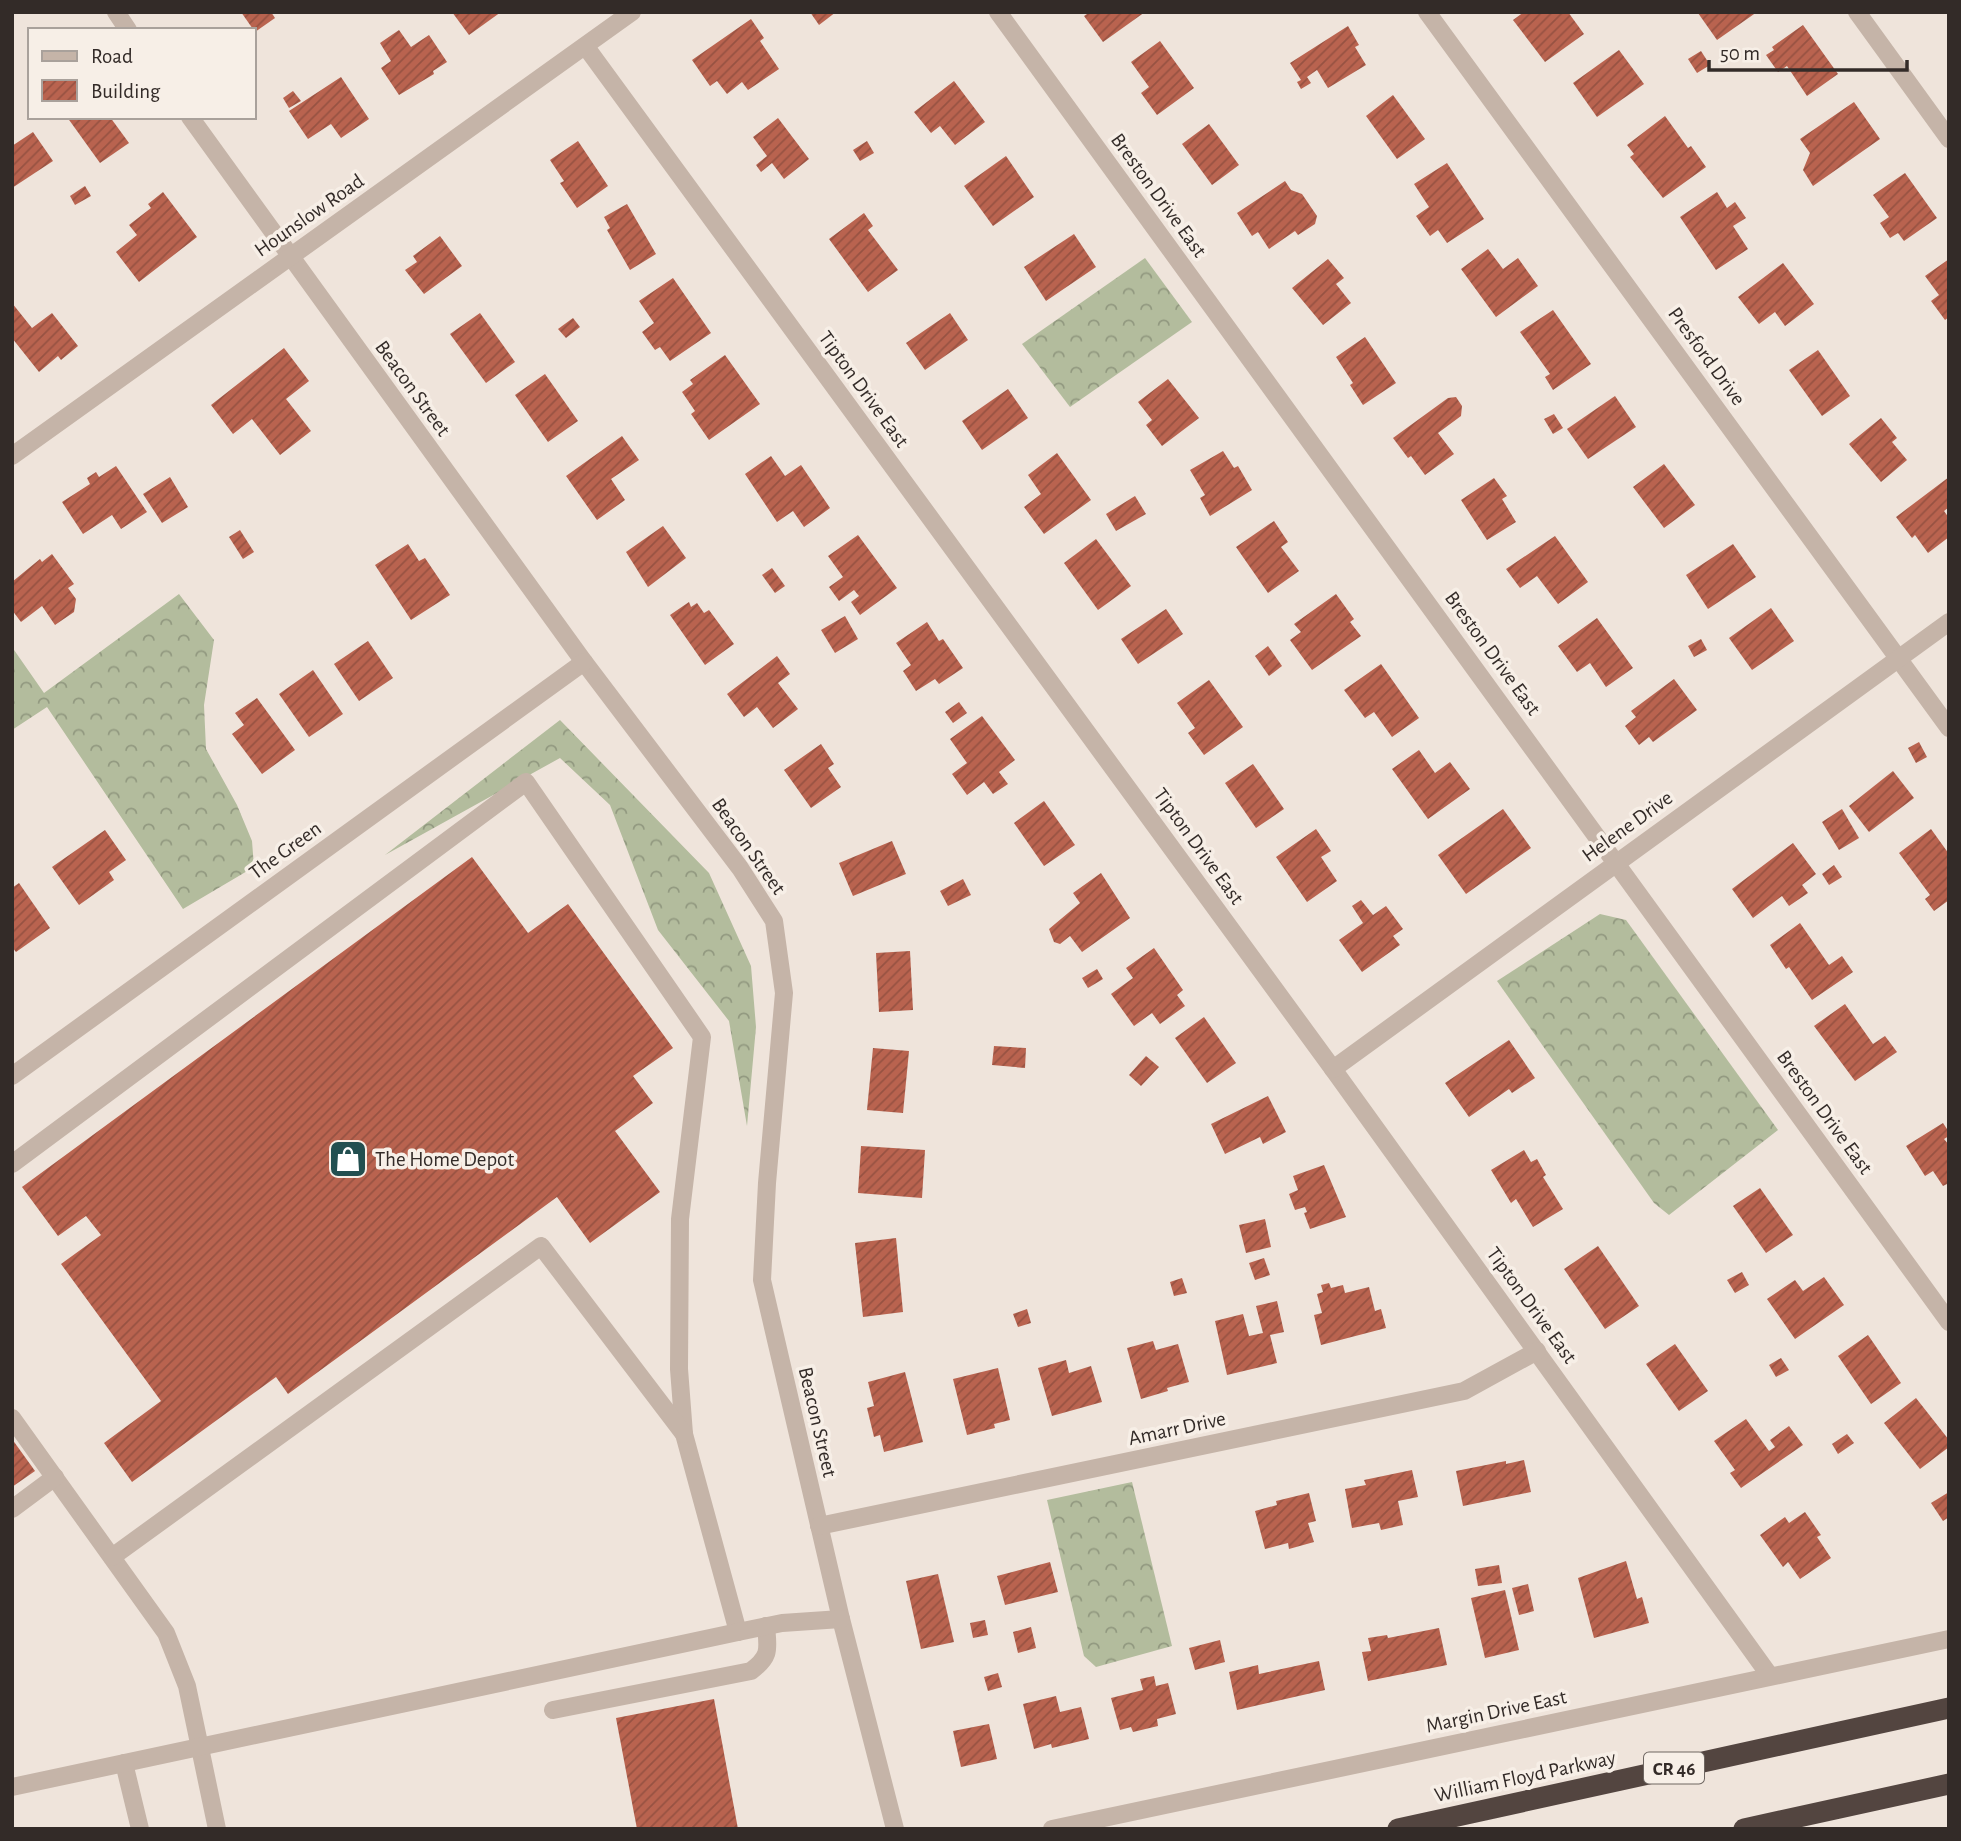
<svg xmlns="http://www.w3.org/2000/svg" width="1961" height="1841" font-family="'Alegreya Sans',sans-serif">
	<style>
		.forest { fill: url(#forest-crowns) }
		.building { fill: url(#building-hatch) }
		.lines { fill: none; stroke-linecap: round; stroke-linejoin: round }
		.minor { stroke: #c5b4a8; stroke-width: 18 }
		.highway { stroke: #534540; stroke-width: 21 }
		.labels { text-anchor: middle; stroke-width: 7; stroke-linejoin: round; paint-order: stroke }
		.shield { fill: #f7efe7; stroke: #6e6661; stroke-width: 2 }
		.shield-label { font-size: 19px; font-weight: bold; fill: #332b28 }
		.street-label { font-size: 21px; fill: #332b28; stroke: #f7efe7 }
		.poi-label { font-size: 21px; fill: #332b28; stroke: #f7efe7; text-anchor: start }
	</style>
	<defs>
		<pattern id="forest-crowns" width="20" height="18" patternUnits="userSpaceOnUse" patternTransform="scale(1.75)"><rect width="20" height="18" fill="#b3bc9d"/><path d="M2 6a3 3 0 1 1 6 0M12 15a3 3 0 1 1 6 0" fill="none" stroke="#929980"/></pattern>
		<pattern id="building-hatch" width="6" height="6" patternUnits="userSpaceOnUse" patternTransform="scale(1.75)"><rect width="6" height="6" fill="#b9634f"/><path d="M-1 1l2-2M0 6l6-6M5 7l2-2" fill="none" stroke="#975242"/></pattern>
	</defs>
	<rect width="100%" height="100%" fill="#efe4db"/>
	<!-- forest -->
	<g class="forest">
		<path d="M1145,258L1192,322L1070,407L1022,344Z"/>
		<path d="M179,594L214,640L204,705L206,749L237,805L252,841L254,867L183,909L47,707L12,730V647L44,693Z"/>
		<path d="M560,720L709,873L751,966L756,1027L747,1126L729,1021L658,930L610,805L560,758L385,855Z"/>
		<path d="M1600,914L1626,920L1778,1130L1669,1215L1654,1203L1497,981Z"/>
		<path d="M1132,1482L1172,1646L1096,1667L1084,1656L1047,1500Z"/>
	</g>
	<!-- building -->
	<g class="building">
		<path d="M241,12H271L275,18L255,32Z"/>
		<path d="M452,12H501L469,35Z"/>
		<path d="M810,12H836L819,25Z"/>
		<path d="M1090,12H1145L1103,42L1084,16Z"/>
		<path d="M1524,12H1568L1584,34L1545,62L1513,20Z"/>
		<path d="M1700,12H1757L1717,40L1698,13Z"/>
		<path d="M751,19L764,38L760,41L779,69L748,90L742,82L727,94L717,81L710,86L692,60Z"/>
		<path d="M1803,25L1838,74L1807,96L1787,66L1778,72L1766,55L1774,50L1772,47Z"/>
		<path d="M1348,26L1359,45L1355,47L1366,65L1328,88L1317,70L1307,77L1311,83L1301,89L1297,82L1301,80L1290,63Z"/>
		<path d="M399,30L411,47L429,35L447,62L433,71L434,74L399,95L381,68L391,61L380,43Z"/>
		<path d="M1160,41L1194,88L1157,115L1141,93L1149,87L1131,62Z"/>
		<path d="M1619,50L1644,84L1597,117L1573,83Z"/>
		<path d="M1701,51L1710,65L1697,73L1688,59Z"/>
		<path d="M341,77L369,119L341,138L331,124L308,139L289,111Z"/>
		<path d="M954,81L985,122L955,145L940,126L931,133L914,112Z"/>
		<path d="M293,91L301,101L289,108L283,98Z"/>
		<path d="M1393,95L1425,139L1397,159L1366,116Z"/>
		<path d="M1854,102L1880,139L1813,186L1803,170L1810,153L1800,139Z"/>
		<path d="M1665,116L1688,148L1691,146L1706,167L1663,198L1630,157L1634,154L1627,145Z"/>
		<path d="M67,117H110L129,143L100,163Z"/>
		<path d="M778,118L809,159L784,179L772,163L761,172L756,165L767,156L753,137Z"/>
		<path d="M1209,124L1239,165L1212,185L1182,144Z"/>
		<path d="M33,132L53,161L12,188V146Z"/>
		<path d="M578,141L608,186L577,208L560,183L564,181L550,160Z"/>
		<path d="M867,141L874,153L860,161L853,150Z"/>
		<path d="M1006,156L1034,197L993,226L964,186Z"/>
		<path d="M1447,163L1484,219L1447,243L1438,230L1430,236L1416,216L1429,207L1414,184Z"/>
		<path d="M1905,173L1937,218L1904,241L1898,233L1890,238L1880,223L1889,217L1873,195Z"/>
		<path d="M1285,181L1291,190L1302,194L1317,216L1315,224L1298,235L1295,231L1269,249L1258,232L1252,236L1237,213Z"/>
		<path d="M85,186L91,196L75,205L70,196Z"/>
		<path d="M163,192L197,237L139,282L116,252L137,235L129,225L151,208L148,204Z"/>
		<path d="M1717,192L1727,208L1735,202L1746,218L1733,226L1748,249L1716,270L1680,217Z"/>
		<path d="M627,204L656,254L630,270L607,230L610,228L604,217Z"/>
		<path d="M864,213L873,226L868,230L898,270L868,292L829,239Z"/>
		<path d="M1074,234L1096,267L1046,301L1024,267Z"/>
		<path d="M440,236L462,266L424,294L405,270L417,262L413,256Z"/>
		<path d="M1488,249L1503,269L1518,258L1538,286L1496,317L1461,269Z"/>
		<path d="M1328,259L1344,278L1336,284L1351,303L1323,325L1292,288Z"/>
		<path d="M1949,259V317L1945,320L1931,301L1939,295L1925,276Z"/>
		<path d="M1783,263L1814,304L1785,326L1775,312L1759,324L1738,297Z"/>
		<path d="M673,278L711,333L670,361L660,347L655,350L642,332L654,323L639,301Z"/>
		<path d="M12,303L32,328L52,313L78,346L61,360L58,356L39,372L12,338Z"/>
		<path d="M1553,310L1591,364L1553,390L1545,377L1550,374L1520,332Z"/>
		<path d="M480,313L515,362L486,383L450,334Z"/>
		<path d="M950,313L968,340L925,370L906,343Z"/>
		<path d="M573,318L580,327L566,338L558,329Z"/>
		<path d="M1365,337L1396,383L1363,405L1350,385L1353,383L1336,357Z"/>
		<path d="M284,348L309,381L286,399L311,431L280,455L252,419L233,434L211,405Z"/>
		<path d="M1818,350L1850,396L1822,416L1789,370Z"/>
		<path d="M725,355L760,404L709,440L691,414L695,411L682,392L693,384L690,380Z"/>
		<path d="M545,374L578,421L548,442L515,395Z"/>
		<path d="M1168,379L1199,418L1162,446L1146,425L1152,420L1138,402Z"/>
		<path d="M1008,389L1028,418L982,450L962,421Z"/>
		<path d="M1615,396L1636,427L1588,459L1567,429Z"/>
		<path d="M1456,397L1462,406L1461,416L1438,433L1454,454L1425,475L1411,456L1408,458L1393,438L1448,398Z"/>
		<path d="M1554,414L1563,428L1553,434L1544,419Z"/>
		<path d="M1881,418L1897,438L1892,442L1907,460L1881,482L1849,444Z"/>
		<path d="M622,436L639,460L611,479L625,500L597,520L566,476Z"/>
		<path d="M1223,451L1234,468L1238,466L1252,490L1210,516L1200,498L1205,495L1190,470Z"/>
		<path d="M1057,453L1091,500L1044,534L1024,507L1041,494L1028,475Z"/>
		<path d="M771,456L785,476L801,465L830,508L804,527L793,511L777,522L745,474Z"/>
		<path d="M1664,464L1695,505L1664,528L1633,487Z"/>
		<path d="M116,466L147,512L121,529L112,515L83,534L62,502L90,484L87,478L96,472L99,477Z"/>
		<path d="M170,477L188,507L162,523L143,494Z"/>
		<path d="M1949,477V507L1944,511L1949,518V537L1928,553L1915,535L1912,538L1896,517Z"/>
		<path d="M1494,478L1507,496L1502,499L1516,522L1487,540L1461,500Z"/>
		<path d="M1135,496L1146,514L1116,531L1106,514Z"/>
		<path d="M1274,521L1288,542L1281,547L1299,571L1268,593L1236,547Z"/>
		<path d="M663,526L686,558L648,587L626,552Z"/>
		<path d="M240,530L254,552L243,559L229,537Z"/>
		<path d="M858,535L897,588L860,615L851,602L859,596L854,590L839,601L829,587L843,577L828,556Z"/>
		<path d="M1555,536L1588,582L1558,604L1537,576L1520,588L1506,569Z"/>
		<path d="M1096,539L1131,586L1098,610L1064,563Z"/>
		<path d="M408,544L419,561L425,558L450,595L411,620L375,565Z"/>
		<path d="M1733,544L1756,577L1708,609L1686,575Z"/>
		<path d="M52,554L74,584L68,588L76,599L74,612L55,625L42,606L21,622L12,610V582L40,559L42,562Z"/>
		<path d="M772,568L785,586L775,593L762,575Z"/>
		<path d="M1336,594L1354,619L1350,622L1361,636L1312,670L1290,640L1301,632L1294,624Z"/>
		<path d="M689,602L691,607L697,603L704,613L709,610L734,644L705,665L670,615Z"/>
		<path d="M1771,608L1794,641L1752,670L1729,638Z"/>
		<path d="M1166,609L1183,634L1138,664L1121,639Z"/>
		<path d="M845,616L858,639L835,653L821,630Z"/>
		<path d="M1597,618L1633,668L1606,687L1590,663L1577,672L1558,646Z"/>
		<path d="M927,622L939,641L943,639L963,668L939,684L935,679L916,691L903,671L911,665L896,643Z"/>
		<path d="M1701,639L1707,650L1694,657L1688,646Z"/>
		<path d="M368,641L393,678L359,701L334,664Z"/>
		<path d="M1268,646L1282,666L1269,676L1255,656Z"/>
		<path d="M777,656L790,674L778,683L798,709L773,728L757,707L744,717L727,694Z"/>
		<path d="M1381,664L1419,718L1392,737L1374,712L1365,718L1344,690Z"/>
		<path d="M313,670L343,714L309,737L279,694Z"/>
		<path d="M1674,679L1697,710L1653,742L1649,737L1639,745L1625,726L1636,717L1631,711Z"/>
		<path d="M1209,680L1243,727L1204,755L1188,733L1195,728L1177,703Z"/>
		<path d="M257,698L295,750L262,774L232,734L244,725L235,713Z"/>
		<path d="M959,702L967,713L953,723L945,712Z"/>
		<path d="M982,716L1015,760L999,772L1008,784L993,794L984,782L967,795L952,774L967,763L950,739Z"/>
		<path d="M1919,742L1927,757L1916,763L1908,748Z"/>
		<path d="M821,744L834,764L828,768L841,787L811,808L784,770Z"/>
		<path d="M1419,750L1435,773L1450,762L1470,789L1428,819L1392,769Z"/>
		<path d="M1253,764L1284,809L1256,828L1225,783Z"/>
		<path d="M1893,771L1914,798L1869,832L1849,806Z"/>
		<path d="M1044,801L1075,845L1044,866L1014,823Z"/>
		<path d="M1503,809L1531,848L1466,894L1438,855Z"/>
		<path d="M1842,809L1859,838L1839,850L1822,822Z"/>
		<path d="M1316,829L1331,851L1321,857L1337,881L1307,902L1276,857Z"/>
		<path d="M1931,829L1949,854V900L1934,911L1925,899L1930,895L1899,853Z"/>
		<path d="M105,830L126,860L109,872L114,880L79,905L52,867Z"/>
		<path d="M892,841L906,874L853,896L839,863Z"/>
		<path d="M1793,843L1816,874L1802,885L1808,893L1789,906L1782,896L1753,918L1732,889Z"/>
		<path d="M472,857L528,933L568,904L673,1048L633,1076L653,1103L615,1131L660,1192L590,1243L557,1197L288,1394L276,1377L132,1482L104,1443L161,1401L61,1264L101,1235L86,1216L58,1236L22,1187Z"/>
		<path d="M1834,865L1842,877L1829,885L1822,874Z"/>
		<path d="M1101,873L1130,918L1082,952L1070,936L1060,944L1054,942L1049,929L1080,903L1073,893Z"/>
		<path d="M963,879L971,895L948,906L940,891Z"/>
		<path d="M19,883L50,928L16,952L12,947V888Z"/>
		<path d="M1361,900L1373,915L1386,906L1403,929L1393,936L1400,945L1362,972L1339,940L1363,923L1352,906Z"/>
		<path d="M1800,923L1829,965L1842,956L1853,972L1812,1000L1789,967L1786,969L1770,945Z"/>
		<path d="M1154,948L1183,990L1177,995L1185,1006L1160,1024L1152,1013L1134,1026L1111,994L1133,978L1126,968Z"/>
		<path d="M910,951L913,1010L879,1012L876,953Z"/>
		<path d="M1097,969L1103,979L1088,988L1082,978Z"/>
		<path d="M1845,1004L1873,1044L1885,1036L1897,1052L1855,1081L1814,1026Z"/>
		<path d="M1204,1017L1236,1063L1207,1083L1175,1038Z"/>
		<path d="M1509,1040L1535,1078L1512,1093L1509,1089L1469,1117L1445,1083Z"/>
		<path d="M994,1046L1026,1048L1025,1068L992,1065Z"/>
		<path d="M873,1048L909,1051L903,1113L867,1110Z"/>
		<path d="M1146,1056L1159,1067L1141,1086L1129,1075Z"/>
		<path d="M1268,1096L1286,1132L1263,1144L1260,1137L1225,1154L1211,1124Z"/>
		<path d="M1943,1123L1949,1132V1136L1944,1139L1949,1145V1183L1943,1186L1933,1171L1925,1176L1906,1146Z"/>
		<path d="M861,1146L925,1150L922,1198L858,1193Z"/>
		<path d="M1524,1150L1531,1162L1537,1159L1546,1175L1543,1177L1563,1209L1533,1227L1516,1199L1511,1203L1491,1170Z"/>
		<path d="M1324,1165L1346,1217L1310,1229L1304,1213L1307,1212L1305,1207L1295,1210L1289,1194L1298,1190L1293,1176Z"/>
		<path d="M1760,1188L1793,1235L1766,1253L1733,1206Z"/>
		<path d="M1265,1219L1271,1247L1246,1253L1239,1225Z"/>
		<path d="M896,1238L903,1312L863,1317L855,1243Z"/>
		<path d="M1598,1246L1639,1306L1605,1329L1564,1269Z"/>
		<path d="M1264,1258L1270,1275L1255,1280L1249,1263Z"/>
		<path d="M1742,1272L1749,1285L1735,1293L1727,1280Z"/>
		<path d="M1824,1277L1844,1305L1795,1339L1767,1299L1795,1280L1803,1291Z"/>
		<path d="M1182,1278L1187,1293L1174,1296L1170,1282Z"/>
		<path d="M1329,1283L1331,1288L1343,1285L1345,1293L1369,1287L1375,1311L1381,1309L1386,1328L1321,1345L1314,1315L1322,1313L1317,1294L1323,1292L1321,1285Z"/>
		<path d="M1277,1301L1284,1332L1270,1335L1277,1363L1227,1375L1215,1321L1243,1314L1249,1336L1263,1333L1256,1306Z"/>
		<path d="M1027,1309L1031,1323L1018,1327L1013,1314Z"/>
		<path d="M1868,1335L1901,1383L1871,1404L1838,1356Z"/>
		<path d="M1153,1341L1156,1350L1178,1344L1189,1382L1167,1388L1168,1391L1141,1399L1127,1348Z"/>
		<path d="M1675,1344L1708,1391L1679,1411L1646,1364Z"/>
		<path d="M1781,1358L1789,1370L1776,1377L1769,1365Z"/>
		<path d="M1066,1360L1069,1373L1091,1366L1102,1402L1052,1416L1038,1368Z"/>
		<path d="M998,1368L1010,1420L994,1424L995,1428L967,1435L953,1379Z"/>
		<path d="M905,1372L923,1442L884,1452L880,1435L874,1437L867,1408L874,1406L868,1382Z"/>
		<path d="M1916,1398L1949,1440V1447L1920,1469L1884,1423Z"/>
		<path d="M1746,1419L1769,1451L1775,1447L1770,1440L1789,1426L1803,1445L1741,1488L1730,1473L1735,1470L1714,1441Z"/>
		<path d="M1847,1434L1854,1443L1838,1454L1832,1444Z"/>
		<path d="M12,1439L35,1471L12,1487Z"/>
		<path d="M1524,1460L1531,1492L1463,1506L1456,1471L1506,1461V1464Z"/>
		<path d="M1412,1470L1418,1497L1398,1501L1403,1525L1381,1530L1379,1523L1352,1528L1345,1489L1366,1485L1364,1480Z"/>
		<path d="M1949,1492V1517L1943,1521L1931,1503Z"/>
		<path d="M1309,1493L1316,1521L1308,1523L1314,1542L1289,1549L1288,1543L1265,1549L1255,1511L1277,1505L1276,1501Z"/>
		<path d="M1805,1512L1821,1535L1817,1537L1831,1558L1800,1579L1788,1562L1783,1567L1760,1535L1785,1517L1789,1523Z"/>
		<path d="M1626,1561L1637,1599L1642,1597L1649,1623L1594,1638L1578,1578Z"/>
		<path d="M1050,1562L1058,1592L1005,1605L997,1576Z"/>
		<path d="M1499,1565L1502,1583L1478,1586L1475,1569Z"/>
		<path d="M938,1574L954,1642L921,1649L906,1581Z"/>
		<path d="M1528,1584L1534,1611L1519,1615L1512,1588Z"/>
		<path d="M1505,1590L1519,1650L1485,1658L1471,1598Z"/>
		<path d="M985,1620L988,1635L973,1638L970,1623Z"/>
		<path d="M1031,1627L1036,1648L1018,1653L1013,1632Z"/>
		<path d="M1439,1628L1447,1665L1368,1681L1362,1652L1371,1651L1368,1638L1387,1635L1388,1638Z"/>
		<path d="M1220,1640L1225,1662L1195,1670L1189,1648Z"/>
		<path d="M1319,1661L1325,1690L1237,1710L1229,1672L1258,1665L1259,1674Z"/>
		<path d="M998,1673L1002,1687L988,1691L984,1677Z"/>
		<path d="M1154,1676L1156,1686L1168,1683L1176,1714L1157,1719L1158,1726L1133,1732L1131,1727L1120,1730L1111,1698L1143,1690L1140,1679Z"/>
		<path d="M1056,1696L1060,1712L1081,1707L1089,1739L1052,1748L1051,1744L1034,1749L1023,1704Z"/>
		<path d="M714,1699L738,1829H637L616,1718Z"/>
		<path d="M989,1724L997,1759L961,1767L953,1731Z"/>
	</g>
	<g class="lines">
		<!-- minor -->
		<g class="minor">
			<path d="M116,12L128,30"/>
			<path d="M998,12L1949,1322"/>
			<path d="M1427,12L1949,728"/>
			<path d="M1857,12L1949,139"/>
			<path d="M586,47L1333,1069L1770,1676"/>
			<path d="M190,117L584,662L740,868L774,921L784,993L767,1183L762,1280L841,1619L895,1829"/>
			<path d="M12,456L632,12"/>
			<path d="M1333,1069L1949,622"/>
			<path d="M12,1076L584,662"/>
			<path d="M12,1164L526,782L702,1037L680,1219L679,1369L684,1434L738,1632"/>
			<path d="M12,1418L166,1633L187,1686L217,1829"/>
			<path d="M12,1509L55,1477"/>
			<path d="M819,1526L1464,1391L1537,1351"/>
			<path d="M112,1557L541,1246L684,1434"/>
			<path d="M553,1710L751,1671C771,1656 768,1649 766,1626"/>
			<path d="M124,1763L140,1829"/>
			<path d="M12,1787L738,1632L782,1623L841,1619"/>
			<path d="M1052,1829L1949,1639"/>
		</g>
		<!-- highway -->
		<g class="highway">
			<path d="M1398,1829L1949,1708"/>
			<path d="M1744,1829L1949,1784"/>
		</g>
	</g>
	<!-- icons -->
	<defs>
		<symbol id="shop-square" viewBox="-11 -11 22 22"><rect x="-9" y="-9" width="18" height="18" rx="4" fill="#224f50" stroke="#f7efe7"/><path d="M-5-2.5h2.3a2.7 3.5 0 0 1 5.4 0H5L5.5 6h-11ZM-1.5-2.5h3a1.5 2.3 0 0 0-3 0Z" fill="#fff"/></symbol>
	</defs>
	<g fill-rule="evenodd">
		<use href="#shop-square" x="326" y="1137" width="44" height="44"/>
	</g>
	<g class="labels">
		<!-- shield labels -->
		<rect class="shield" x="1644" y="1752.5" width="60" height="31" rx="5"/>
		<g class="shield-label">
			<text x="1674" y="1775">CR 46</text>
		</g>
		<!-- street labels -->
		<g class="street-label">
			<text transform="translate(1159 195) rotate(54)" y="7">Breston Drive East</text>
			<text transform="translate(309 215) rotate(-35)" y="7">Hounslow Road</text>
			<text transform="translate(1707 356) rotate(54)" y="7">Presford Drive</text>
			<text transform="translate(413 388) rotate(54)" y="7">Beacon Street</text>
			<text transform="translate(864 389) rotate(54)" y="7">Tipton Drive East</text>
			<text transform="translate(1493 653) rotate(54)" y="7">Breston Drive East</text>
			<text transform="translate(1627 826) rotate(-36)" y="7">Helene Drive</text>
			<text transform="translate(749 846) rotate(55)" y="7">Beacon Street</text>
			<text transform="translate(1199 846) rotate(54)" y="7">Tipton Drive East</text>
			<text transform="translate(285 850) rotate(-36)" y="7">The Green</text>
			<text transform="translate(1825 1112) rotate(54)" y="7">Breston Drive East</text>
			<text transform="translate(1532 1305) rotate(54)" y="7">Tipton Drive East</text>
			<text transform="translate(818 1422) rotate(77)" y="7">Beacon Street</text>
			<text transform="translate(1177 1428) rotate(-12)" y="7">Amarr Drive</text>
			<text transform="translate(1496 1711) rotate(-12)" y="7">Margin Drive East</text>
			<text transform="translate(1525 1776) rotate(-12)" y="7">William Floyd Parkway</text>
		</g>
		<!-- poi labels -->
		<g class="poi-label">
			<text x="375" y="1166">The Home Depot</text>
		</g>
	</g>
	<!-- border -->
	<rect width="1961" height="1841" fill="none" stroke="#332b28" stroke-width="28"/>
	<!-- legend -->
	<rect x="28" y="28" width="228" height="91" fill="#f7efe7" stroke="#a9a19b" stroke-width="2"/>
	<rect x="42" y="51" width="35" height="10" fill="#c5b4a8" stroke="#a9a19b" stroke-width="2"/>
	<text x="91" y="63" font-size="21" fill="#332b28">Road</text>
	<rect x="42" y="80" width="35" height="21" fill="url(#building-hatch)" stroke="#a9a19b" stroke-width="2"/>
	<text x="91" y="98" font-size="21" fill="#332b28">Building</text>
	<!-- scale -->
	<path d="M1709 60v10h198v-10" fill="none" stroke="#332b28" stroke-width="3.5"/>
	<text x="1720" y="60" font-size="21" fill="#332b28" stroke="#f7efe7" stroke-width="5" paint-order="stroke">50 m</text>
</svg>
